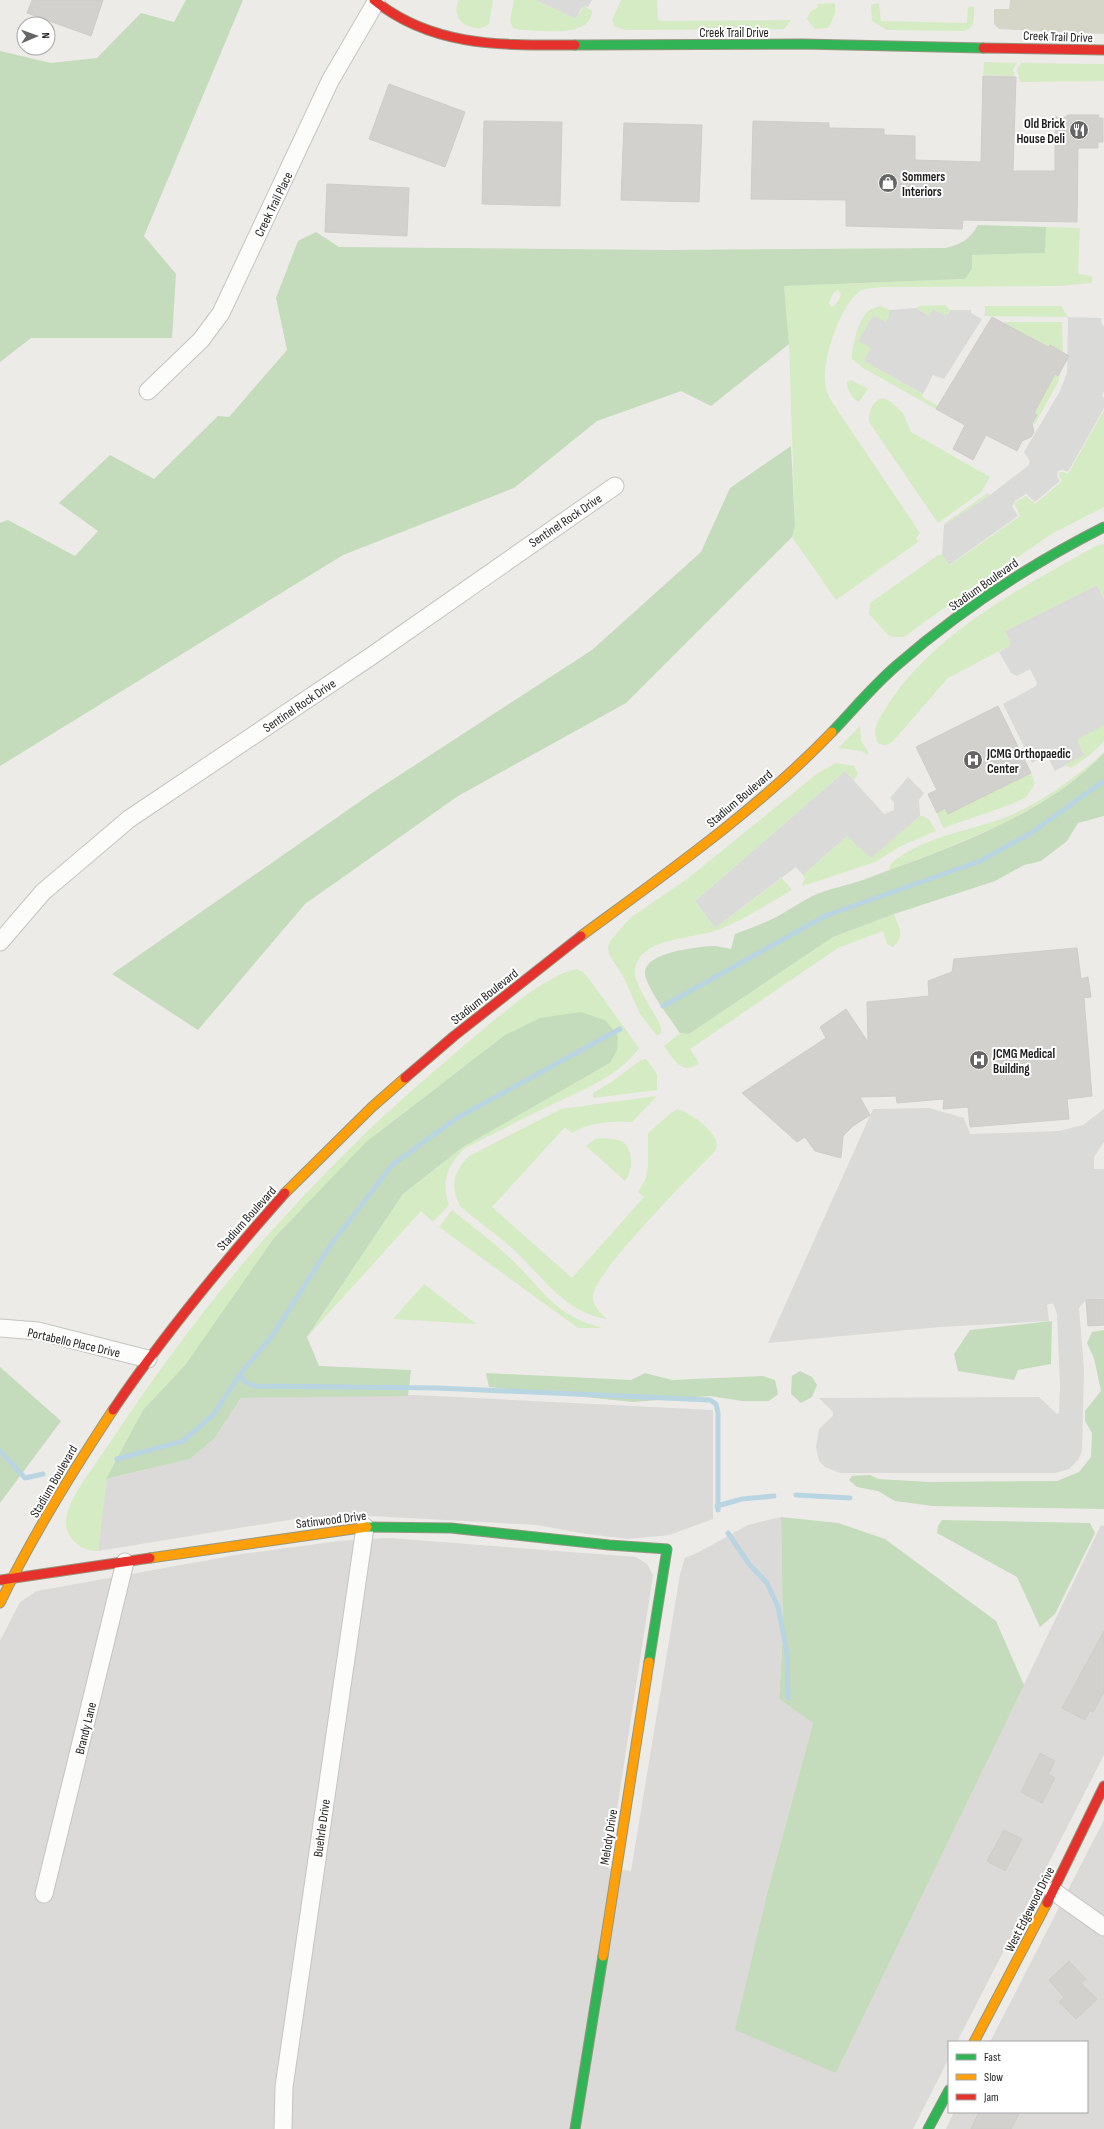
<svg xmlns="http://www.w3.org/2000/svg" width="1104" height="2129" font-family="'Sofia Sans Condensed',sans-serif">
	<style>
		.residential { fill: #dbdad8 }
		.religious { fill: #dadad8 }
		.construction { fill: #d5d6c8 }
		.grass { fill: #d5ebc4; fill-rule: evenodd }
		.forest { fill: #c4dcbb }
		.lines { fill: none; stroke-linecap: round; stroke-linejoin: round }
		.stream { stroke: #b9d5e1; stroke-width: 5 }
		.building { fill: #d3d1ce; stroke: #cfcdc8 }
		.street-casing { stroke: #c5c4c3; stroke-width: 19 }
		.fast-casing { stroke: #93967e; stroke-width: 11 }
		.slow-casing { stroke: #93967e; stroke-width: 11 }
		.jam-casing { stroke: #93967e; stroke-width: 11 }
		.street { stroke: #fcfcfb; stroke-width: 17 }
		.fast { stroke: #30b455; stroke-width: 9 }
		.slow { stroke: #ff9f0a; stroke-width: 9 }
		.jam { stroke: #e5322d; stroke-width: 9 }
		.labels { text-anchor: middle; stroke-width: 4; stroke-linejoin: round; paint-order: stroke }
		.street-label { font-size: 13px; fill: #1e1e1e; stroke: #fff }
		.poi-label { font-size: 13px; font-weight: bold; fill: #1e1e1e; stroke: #fff; text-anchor: start }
	</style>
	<rect width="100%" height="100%" fill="#ecebe7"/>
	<!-- residential -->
	<g class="residential">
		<path d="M415,1395L713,1410V1519L669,1535L628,1539L587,1534L537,1525L371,1516L295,1519L98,1551L106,1479L190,1459L214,1439L241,1398Z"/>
		<path d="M781,1517L783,1631L779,1699L813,1723L768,1890L836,2073L1101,1525L1104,1526V1755L957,2042H949V2058L913,2129H0V1641L20,1602L37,1591L242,1554L339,1541L389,1538L636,1557L647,1564L653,1575L608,1868L631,1871L680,1574L685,1558L699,1552L748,1525Z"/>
		<path d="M1104,1820V2129H946L954,2112H1087V2042H990Z"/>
	</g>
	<!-- religious -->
	<g class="religious">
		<path d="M535,0H592L588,7L584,6L581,9L576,19Z"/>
		<path d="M916,308L929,316L933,309L948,314L950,310H971V313L982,319L944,379L933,375L923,394L864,361L858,341L873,315L889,316V310Z"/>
		<path d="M1068,317L1101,318L1102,324L1104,327V391L1102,396L1104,398V408L1068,472L1063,470L1058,471L1057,477L1060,481L1035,502L1026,494L1015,501L1012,506L1018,516L949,565L942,555L944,525L990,495L1029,465L1030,461L1024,452L1060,391L1067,373Z"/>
		<path d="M1097,585L1104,599V725L1078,742L1084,755L1055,771L1048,757H1043L1032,763L1003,704L1036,686L1037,683L1030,669L1017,676L1011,673L999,652L1009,646L1010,642L1005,631Z"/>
		<path d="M845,771L884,814L894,810V803L890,798L908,777L924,793L919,800L920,816L871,859L847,836L803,875L796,867L715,928L695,901Z"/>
		<path d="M929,1108L964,1118L970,1134L1059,1131L1083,1125L1104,1109V1142L1094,1157V1169H1104V1298L1086,1300L1079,1308L1084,1369L1082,1451L1078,1460L1069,1469L1055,1473H840L825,1467L819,1461L816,1447L819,1429L833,1416V1412L819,1398L1039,1397L1057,1414H1059L1060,1385L1057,1314L1053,1303L1047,1305L1049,1321L940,1327L768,1343L873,1109Z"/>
	</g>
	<!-- construction -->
	<path class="construction" d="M1010,0H1104V34L999,29L994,24V9H1009Z"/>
	<!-- grass -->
	<g class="grass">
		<path d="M459,0H493L489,24C478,35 447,23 459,0Z"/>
		<path d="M514,0H535L576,19L584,6L592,11C591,39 540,30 520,30L513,28L510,21Z"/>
		<path d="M621,0H657L658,19L660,21L791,20L784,29L625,30L614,26L612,20Z"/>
		<path d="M835,3V14L828,28L815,29L807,19L810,12L818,7L817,4Z"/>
		<path d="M877,3L879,4L881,21L967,23L968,8L971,6L974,7C974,17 976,29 963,31L887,30L872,21L871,5Z"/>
		<path d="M984,62L1017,63L1013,69L1014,76L983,75Z"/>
		<path d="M1021,63L1104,64V81L1020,82L1017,70Z"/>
		<path d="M1046,227L1080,228L1078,274L1092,276V283L1059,286L881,287C875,288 865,288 860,291C840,305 823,358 825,381C825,387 828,394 830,399L920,533L916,538L918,541L921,540L836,600L792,537L795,526L789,344L784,286L965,279L972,269V255L1045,253ZM838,290L841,294C839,300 837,305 831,307L829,303L833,293Z"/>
		<path d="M945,305L950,310L945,316L933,309L929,316L916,308L919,306Z"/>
		<path d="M880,306L889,310V316L886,322L873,315L858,341L871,348L864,361L923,394L922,397L938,406L936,409L863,368L852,359C851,349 858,324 864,316C868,310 873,308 880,306Z"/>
		<path d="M985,306H1061L1068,317L985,316Z"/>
		<path d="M1002,322H1062L1063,353L1048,347Z"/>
		<path d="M1061,370L1058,382L1035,424L1032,423L1037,415L1034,413L1055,374L1058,376Z"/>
		<path d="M851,380L868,389L859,402C853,400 846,388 847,381Z"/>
		<path d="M882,398L891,402L903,413L911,432L990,477L981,492L938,523L869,422C868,412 873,401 882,398Z"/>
		<path d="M1104,410V507L1053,533L927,620L904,637H893L888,635L869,614L870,603L938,555H942L950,565L1020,516L1014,503L1026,496L1035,504L1062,481L1059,477V472H1063L1068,474Z"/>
		<path d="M988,493L990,495L944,525L945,523Z"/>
		<path d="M1104,544V599L1097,585L1005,631L1010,642L1009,646L948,678L894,740C889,745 885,747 878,743C871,730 879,719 886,708C932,634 1022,587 1096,546Z"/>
		<path d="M1104,725V741C1094,752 1084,760 1071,768L1065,765L1084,755L1078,742L1079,738Z"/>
		<path d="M860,726L861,741L869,753L867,755L861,751L838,748Z"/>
		<path d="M1104,752C1098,764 1085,773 1074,781C1019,822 953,845 890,870L889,866C918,837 968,832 1006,817C1036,806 1081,774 1104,752Z"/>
		<path d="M836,763L854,766L858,774L854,780L845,771L695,901L715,928L782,878L792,890C769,903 745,919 720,929C698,938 663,937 645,952C639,956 634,966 635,973C636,991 664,1022 661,1033L657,1036L640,1014L624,978L609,954L608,946L611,940L630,918L687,879L818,773Z"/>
		<path d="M1031,773L1035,784L1026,797L1012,804L943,828L937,813L945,808L948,814Z"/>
		<path d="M920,816C929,815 932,825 936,831L903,845L875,862L803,886L802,884L805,879L803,875L847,836L871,858Z"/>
		<path d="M894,914C899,929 906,935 893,947L887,944L883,931L838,948L690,1049L699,1063C682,1077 673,1058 664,1046L680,1033L689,1034L833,937Z"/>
		<path d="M577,969L583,972L589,979L639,1048C618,1078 577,1092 545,1108C518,1121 491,1135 464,1149C447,1165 441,1183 449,1205L433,1222L421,1211L307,1337L403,1194L463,1147L610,1063L540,1018L505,1035L366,1142L186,1364L143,1410L107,1479L98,1551C79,1552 61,1534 67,1514C73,1492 96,1464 109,1444C162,1364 220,1286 286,1215C332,1165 380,1117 432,1073C464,1047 539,975 577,969Z"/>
		<path d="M646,1059L657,1074V1090L593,1098V1093L610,1083L641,1060Z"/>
		<path d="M657,1096L632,1122C612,1121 589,1122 572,1133L565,1127L492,1207L572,1278L644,1197L638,1192L646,1178L648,1166V1133L671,1113L678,1109C692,1114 725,1136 715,1151C693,1174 594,1272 593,1296C592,1305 600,1313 607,1319C564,1312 544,1278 515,1251C498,1235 478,1222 460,1206C450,1186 453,1172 469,1156L561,1109Z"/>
		<path d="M604,1138C610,1139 618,1139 623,1142C634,1151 633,1171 625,1181L586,1146L595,1139Z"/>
		<path d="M452,1210C471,1226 493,1241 511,1259C545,1291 552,1314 602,1328H578L439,1227Z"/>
		<path d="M424,1284L476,1324L393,1319Z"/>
	</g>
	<!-- forest -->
	<g class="forest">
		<path d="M186,0H243L144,236L176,274L172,338H31L0,362V51L51,63L97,58L141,13L174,22Z"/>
		<path d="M978,225L1046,227L1045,253L972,255V269L965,279L784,286L789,344L711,406L681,391L597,421L514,488L343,555L0,766V523L8,520L75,556L98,531L59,503L110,455L154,479L218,416L229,417L287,350L276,298L298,241L316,232L339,247L666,250L945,248C961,245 970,239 978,225Z"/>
		<path d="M791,446L795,526L792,537L626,703L458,796L305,904L198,1030L112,974L372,793L592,650L701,552L730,488Z"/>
		<path d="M1104,753V816L1078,823L1067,841L1041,861L1024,865L995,881L894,914L833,937L689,1034L680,1033C672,1021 644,985 645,972C646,952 697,947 713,946C718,946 725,948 731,949L735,934C748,929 760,925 772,919C787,912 801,901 817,894C832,888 848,885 863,880C943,850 1046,816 1104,753Z"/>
		<path d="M581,1012L605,1020L618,1036L617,1050L610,1063L463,1147L403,1194L307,1337L319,1366L411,1370L408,1396L241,1398L214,1439L190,1459L106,1479L143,1410L186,1364L274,1238L366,1142L505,1035L540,1018Z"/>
		<path d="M1052,1321L1051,1364L1018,1370L1014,1380L958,1371L954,1354L970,1330Z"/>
		<path d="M1104,1330V1509L933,1506L895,1501L878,1491L857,1487L849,1480L852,1476L870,1475L878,1479L929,1482L1057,1481L1079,1472L1091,1457L1092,1433L1085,1421V1411L1101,1391L1094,1358L1087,1343L1092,1332Z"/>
		<path d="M0,1367L61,1421L0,1503Z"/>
		<path d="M800,1371L812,1377L817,1385L812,1397L801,1403L791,1394L792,1376Z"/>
		<path d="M486,1373L631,1380L645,1373L672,1380L763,1376L775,1380L778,1394L769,1401H742L710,1396L633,1402L489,1387Z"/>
		<path d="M781,1517L838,1523L885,1539L996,1621L1024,1685L836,2073L735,2030L768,1890L813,1723L779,1699L783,1631Z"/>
		<path d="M942,1520L1090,1523L1095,1533L1055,1614L1040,1627L1017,1577L937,1533L938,1526Z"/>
	</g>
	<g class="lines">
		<!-- stream -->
		<g class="stream">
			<path d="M663,1006L825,916L980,861L1031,833L1104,781"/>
			<path d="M240,1374L245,1382L255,1386L437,1388L710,1400L716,1404L718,1413V1510"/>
			<path d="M0,1451L25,1478L43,1474"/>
			<path d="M117,1459L183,1441L213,1415L240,1374L272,1336L330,1246L392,1165L457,1118L620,1029"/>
			<path d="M796,1495L850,1498"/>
			<path d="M717,1506L742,1499L774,1496"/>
			<path d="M728,1533L749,1564L767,1583L778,1607L787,1652L788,1698"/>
		</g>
	</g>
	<!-- building -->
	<g class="building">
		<path d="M32,0H103L91,36L27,13Z"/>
		<path d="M983,76L1016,77L1013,171H1055V117H1067V115H1099L1098,118H1103V142H1098V148H1078L1077,222L963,220L962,229L846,226V200L751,199L753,121L829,123V128L884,129V135L915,136V160L981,162Z"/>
		<path d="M389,84L465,112L445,167L369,139Z"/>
		<path d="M484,121L562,122L560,206L482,204Z"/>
		<path d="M624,123L702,125L699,202L621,200Z"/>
		<path d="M327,184L409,188L407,236L325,232Z"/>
		<path d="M992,317L1048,347L1050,345L1069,356L1058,376L1055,374L1034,413L1037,415L1032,423L1034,432L1031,437L1022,441L1017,451L986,435L973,460L953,449L965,425L936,409Z"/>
		<path d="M998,706L1031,773L948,814L945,808L937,813L928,794L937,790L916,747Z"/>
		<path d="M1077,948L1081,979L1088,977L1091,997L1084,998L1092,1096L1067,1099L1069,1119L970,1127L968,1107L943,1109L944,1099L897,1103L896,1096L860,1097L870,1115L853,1126L843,1136L841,1158L815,1151L805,1137L797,1142L742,1093L826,1038L820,1027L846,1009L868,1042L867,1002L929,996L928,981L952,972L954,959Z"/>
		<path d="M1104,1299V1325L1088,1326L1086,1300Z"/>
		<path d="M1104,1631V1692L1093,1712L1090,1710L1085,1720L1062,1708Z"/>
		<path d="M1040,1753L1055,1761L1048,1774L1055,1778L1042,1803L1021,1792Z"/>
		<path d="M1004,1830L1022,1839L1005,1871L987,1861Z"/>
		<path d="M1069,1961L1086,1979L1081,1983L1097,1999L1076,2019L1059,2002L1064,1997L1049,1980Z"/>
		<path d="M979,2112H1020L1011,2129H971Z"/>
	</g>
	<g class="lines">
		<defs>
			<g id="street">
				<path d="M148,391L201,340L221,313L330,81L376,2"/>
				<path d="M0,942L43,892L129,819L370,657L615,486"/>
				<path d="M0,1328L38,1331L148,1359"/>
				<path d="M1053,1891L1104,1927"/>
				<path d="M44,1894L125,1562"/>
				<path d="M283,2129L284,2087L365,1527"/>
			</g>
			<g id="fast">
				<path d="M575,45L802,44L983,48"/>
				<path d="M832,732C853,710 873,686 896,666C959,611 1029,565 1104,527"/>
				<path d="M367,1527L451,1528L609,1545L667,1549L649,1662"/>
				<path d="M575,2129L603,1956"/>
				<path d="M928,2129L949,2090"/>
			</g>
			<g id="slow">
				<path d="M581,936C668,872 758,809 832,732"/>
				<path d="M285,1193L372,1107L405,1078"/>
				<path d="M150,1558L367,1527"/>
				<path d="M0,1603C32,1536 72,1472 113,1410"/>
				<path d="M603,1956L649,1662"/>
				<path d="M974,2042L1047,1903"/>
			</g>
			<g id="jam">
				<path d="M374,0C433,48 504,45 575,45"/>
				<path d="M983,48L1104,50"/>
				<path d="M405,1078L454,1036L581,936"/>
				<path d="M113,1410C165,1333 224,1262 285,1193"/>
				<path d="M1,1580L150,1558"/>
				<path d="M1047,1903L1104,1786"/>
			</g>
		</defs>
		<!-- street casing -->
		<use href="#street" class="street-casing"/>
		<!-- fast casing -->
		<use href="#fast" class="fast-casing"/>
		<!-- slow casing -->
		<use href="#slow" class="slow-casing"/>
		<!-- jam casing -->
		<use href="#jam" class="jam-casing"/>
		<!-- street -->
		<use href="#street" class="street"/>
		<!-- fast -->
		<use href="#fast" class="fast"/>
		<!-- slow -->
		<use href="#slow" class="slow"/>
		<!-- jam -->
		<use href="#jam" class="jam"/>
	</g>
	<!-- icons -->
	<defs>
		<symbol id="restaurant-disc" viewBox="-11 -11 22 22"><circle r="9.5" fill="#666664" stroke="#fff"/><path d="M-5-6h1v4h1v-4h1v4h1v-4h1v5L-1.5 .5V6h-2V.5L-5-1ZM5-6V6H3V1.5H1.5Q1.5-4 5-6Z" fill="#fff"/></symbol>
		<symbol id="shop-disc" viewBox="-11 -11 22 22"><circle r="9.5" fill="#666664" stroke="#fff"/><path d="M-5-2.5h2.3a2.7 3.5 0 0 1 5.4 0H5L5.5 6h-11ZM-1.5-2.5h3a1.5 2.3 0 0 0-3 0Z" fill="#fff"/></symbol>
		<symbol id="hospital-disc" viewBox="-11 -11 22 22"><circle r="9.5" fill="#666664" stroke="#fff"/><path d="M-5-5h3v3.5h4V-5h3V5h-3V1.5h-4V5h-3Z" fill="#fff"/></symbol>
	</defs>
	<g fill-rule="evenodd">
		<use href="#restaurant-disc" x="1068" y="119" width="22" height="22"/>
		<use href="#shop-disc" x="877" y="172" width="22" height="22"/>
		<use href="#hospital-disc" x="962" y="749" width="22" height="22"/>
		<use href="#hospital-disc" x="968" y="1049" width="22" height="22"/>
	</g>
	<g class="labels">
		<!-- street labels -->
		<g class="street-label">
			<text x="734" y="37">Creek Trail Drive</text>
			<text transform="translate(1058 36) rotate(2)" y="5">Creek Trail Drive</text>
			<text transform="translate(273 204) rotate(-64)" y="5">Creek Trail Place</text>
			<text transform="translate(565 520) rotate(-34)" y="5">Sentinel Rock Drive</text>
			<text transform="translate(983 584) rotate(-35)" y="5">Stadium Boulevard</text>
			<text transform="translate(299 705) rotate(-34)" y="5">Sentinel Rock Drive</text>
			<text transform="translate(739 798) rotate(-40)" y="5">Stadium Boulevard</text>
			<text transform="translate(484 996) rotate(-38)" y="5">Stadium Boulevard</text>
			<text transform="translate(246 1218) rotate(-48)" y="5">Stadium Boulevard</text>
			<text transform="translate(74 1342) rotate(13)" y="5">Portabello Place Drive</text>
			<text transform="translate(53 1481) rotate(-60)" y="5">Stadium Boulevard</text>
			<text transform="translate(331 1519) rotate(-7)" y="5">Satinwood Drive</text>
			<text transform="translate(85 1728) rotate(-76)" y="5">Brandy Lane</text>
			<text transform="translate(321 1828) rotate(-82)" y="5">Buehrle Drive</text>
			<text transform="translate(608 1837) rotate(-81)" y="5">Melody Drive</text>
			<text transform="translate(1029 1909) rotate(-63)" y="5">West Edgewood Drive</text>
		</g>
		<!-- poi labels -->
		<g class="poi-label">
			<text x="1065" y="128" text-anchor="end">Old Brick<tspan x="1065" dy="15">House Deli</tspan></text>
			<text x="902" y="181">Sommers<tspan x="902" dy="15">Interiors</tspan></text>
			<text x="987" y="758">JCMG Orthopaedic<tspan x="987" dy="15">Center</tspan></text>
			<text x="993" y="1058">JCMG Medical<tspan x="993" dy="15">Building</tspan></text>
		</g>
	</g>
	<!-- legend -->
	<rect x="948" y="2041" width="140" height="72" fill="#ffffff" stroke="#a5a5a5"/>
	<rect x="956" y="2054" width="20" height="6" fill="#30b455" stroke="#a5a5a5"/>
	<text x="984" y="2061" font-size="12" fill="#1e1e1e">Fast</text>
	<rect x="956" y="2074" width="20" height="6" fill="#ff9f0a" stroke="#a5a5a5"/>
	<text x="984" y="2081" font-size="12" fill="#1e1e1e">Slow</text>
	<rect x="956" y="2094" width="20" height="6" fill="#e5322d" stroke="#a5a5a5"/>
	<text x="984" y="2101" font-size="12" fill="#1e1e1e">Jam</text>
	<!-- north arrow -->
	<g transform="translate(36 36) rotate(88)"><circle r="19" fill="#ffffff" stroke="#a5a5a5"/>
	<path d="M0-3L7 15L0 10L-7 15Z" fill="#666664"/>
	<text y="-6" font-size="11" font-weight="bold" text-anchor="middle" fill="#1e1e1e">N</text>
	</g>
</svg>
